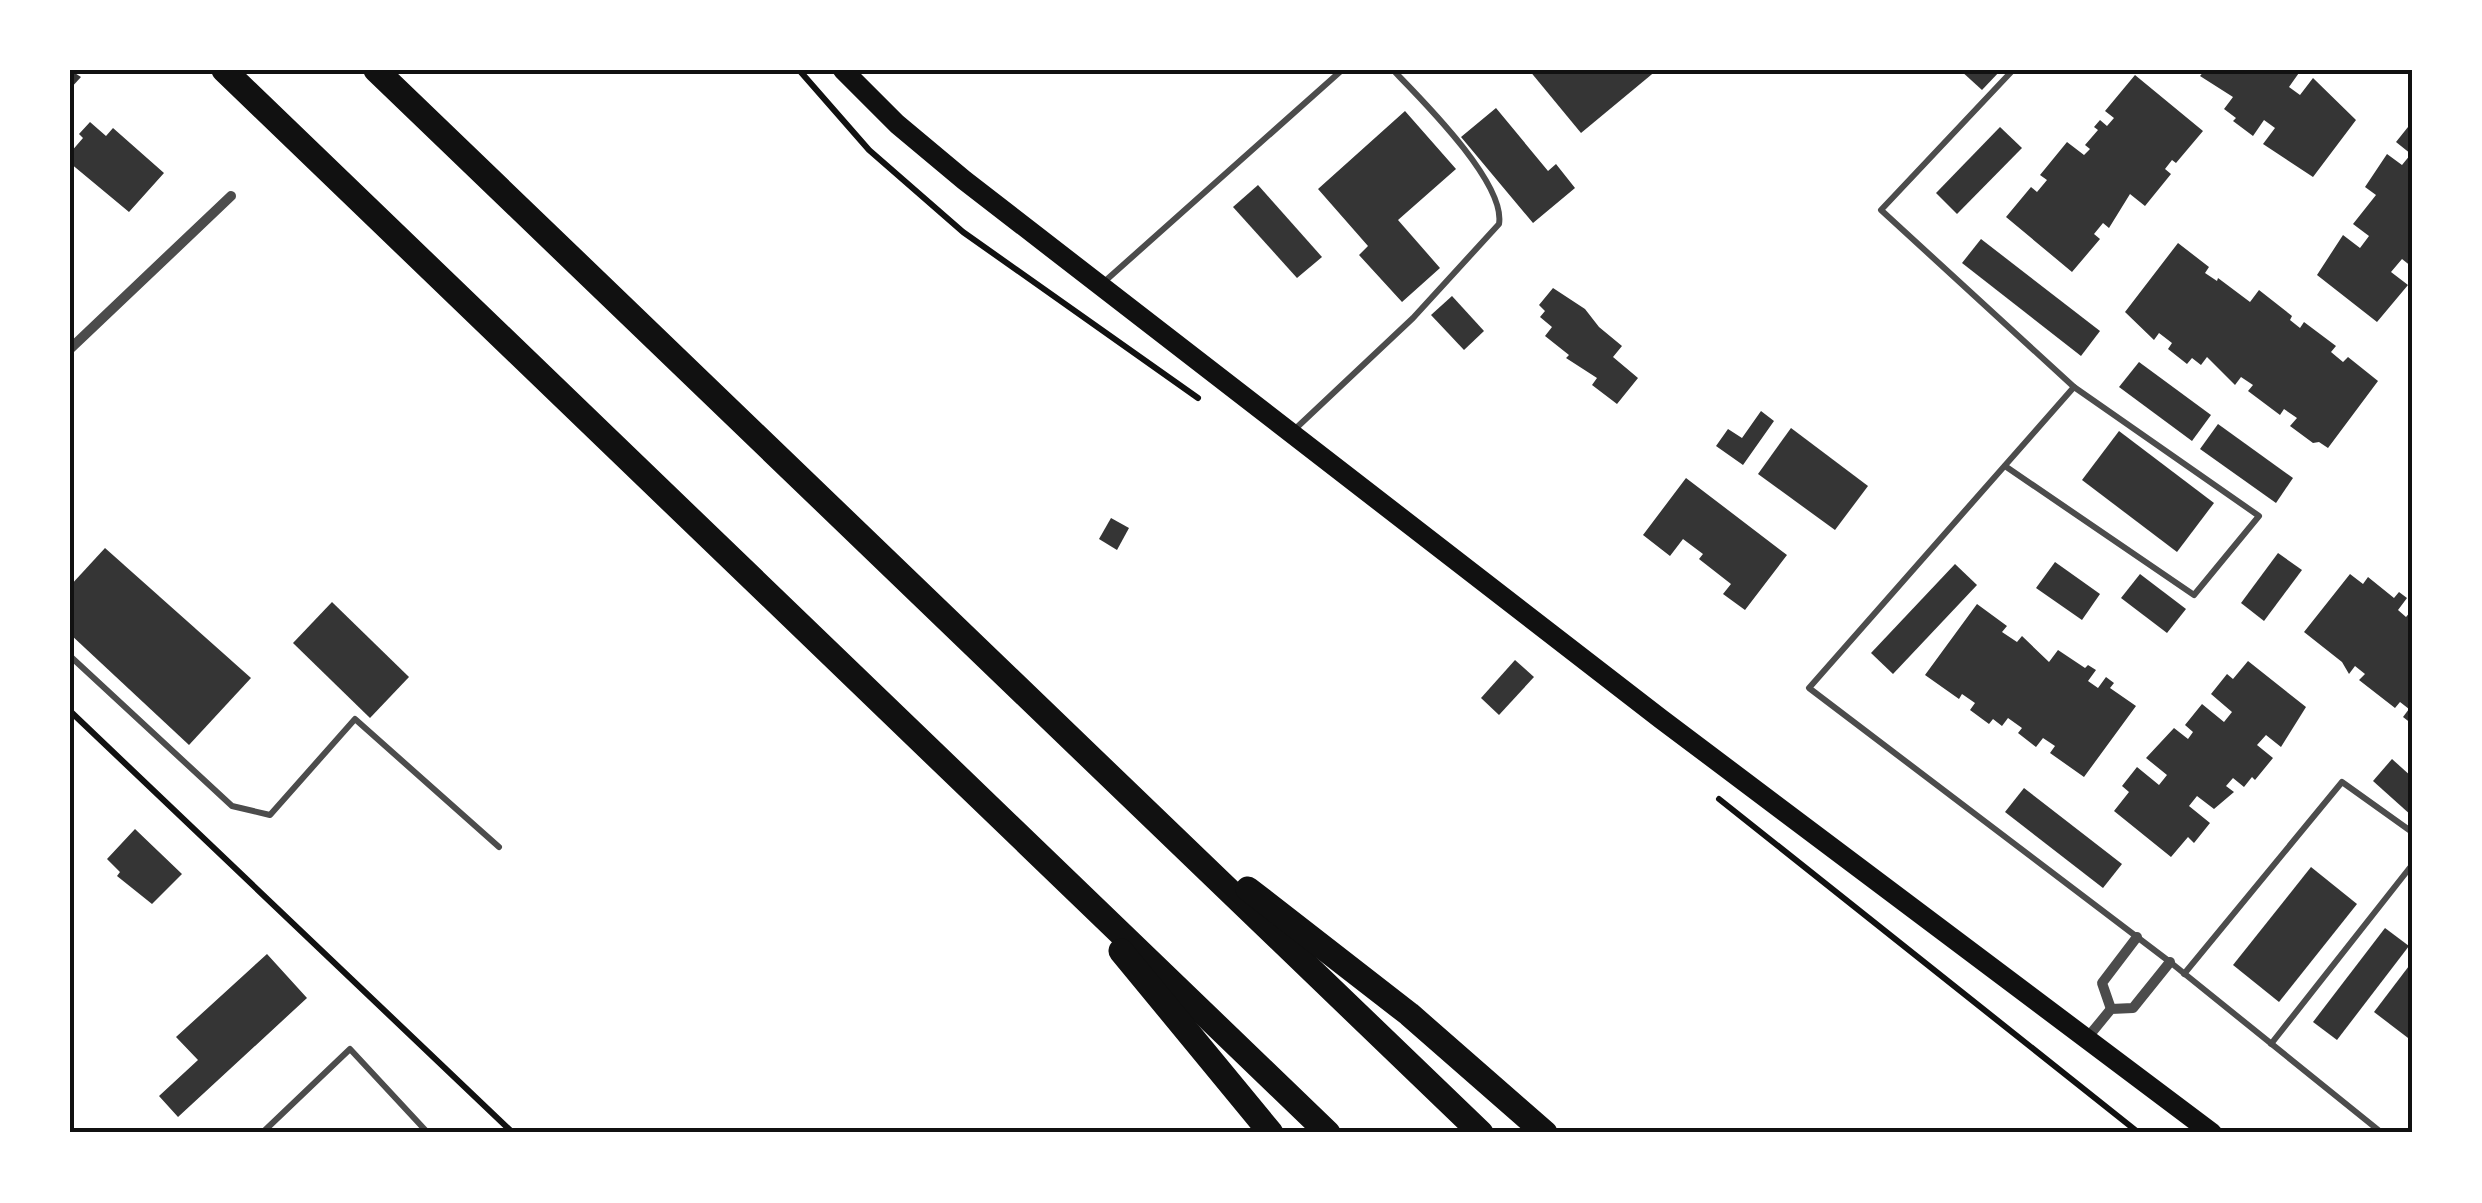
<svg xmlns="http://www.w3.org/2000/svg" width="2482" height="1203" font-family="'Alegreya Sans',sans-serif">
	<style>
		.building { fill: #353535 }
		.lines { fill: none; stroke-linecap: round; stroke-linejoin: round }
		.path { stroke: #111; stroke-width: 6 }
		.service { stroke: #4c4c4c; stroke-width: 6 }
		.minor { stroke: #4c4c4c; stroke-width: 10 }
		.secondary { stroke: #111; stroke-width: 20 }
		.motorway { stroke: #111; stroke-width: 25 }
		.neatline { fill: none; stroke: #111; stroke-width: 4 }
	</style>
	<rect width="100%" height="100%" fill="#fff"/>
	<!-- building -->
	<g class="building">
		<path d="M70,70L81,77L70,89Z"/>
		<path d="M1529,70H1657L1581,133Z"/>
		<path d="M1960,70H2001L1982,90Z"/>
		<path d="M2205,70H2301L2289,87L2300,95L2313,78L2356,120L2313,177L2263,144L2275,128L2264,120L2253,136L2233,121L2236,118L2224,109L2233,97L2200,76Z"/>
		<path d="M2135,75L2203,131L2176,163L2172,160L2165,169L2171,174L2145,206L2130,194L2109,228L2103,223L2094,234L2100,239L2072,272L2006,217L2031,187L2037,192L2047,180L2040,175L2067,142L2084,155L2090,149L2085,145L2098,130L2094,127L2100,120L2107,126L2114,118L2105,111Z"/>
		<path d="M1496,108L1548,171L1556,164L1575,188L1533,223L1461,137Z"/>
		<path d="M1405,111L1456,169L1398,220L1440,268L1402,302L1359,255L1368,246L1318,189Z"/>
		<path d="M90,122L106,136L113,128L164,173L129,212L70,163V153L83,138L79,134Z"/>
		<path d="M2412,122V267L2402,259L2391,272L2408,285L2377,322L2317,275L2343,235L2360,248L2369,236L2353,224L2376,195L2365,187L2387,154L2402,165L2411,154L2396,142Z"/>
		<path d="M2000,127L2022,148L1957,214L1936,193Z"/>
		<path d="M1258,185L1322,257L1297,278L1233,207Z"/>
		<path d="M1981,239L2100,331L2081,356L1962,263Z"/>
		<path d="M2178,243L2209,267L2205,273L2217,281L2218,278L2250,302L2259,290L2292,316L2290,320L2300,328L2304,322L2336,346L2331,352L2343,362L2348,357L2378,381L2328,448L2319,442L2313,443L2290,426L2297,418L2284,409L2280,415L2248,391L2253,385L2241,377L2235,385L2207,357L2201,365L2192,358L2187,364L2168,349L2172,343L2159,333L2154,340L2125,312Z"/>
		<path d="M1553,288L1585,309L1599,327L1622,346L1613,357L1638,378L1617,404L1592,385L1597,378L1566,358L1569,355L1545,336L1552,327L1540,317L1545,311L1539,305Z"/>
		<path d="M1452,296L1484,331L1464,350L1431,315Z"/>
		<path d="M2139,362L2211,415L2192,441L2119,387Z"/>
		<path d="M1761,411L1774,421L1743,465L1716,446L1728,429L1742,438Z"/>
		<path d="M2218,424L2293,478L2276,503L2200,449Z"/>
		<path d="M1791,428L1868,486L1835,530L1758,474Z"/>
		<path d="M2119,431L2214,503L2177,552L2082,480Z"/>
		<path d="M1686,478L1787,555L1745,610L1723,594L1731,584L1699,559L1703,554L1683,539L1670,556L1643,535Z"/>
		<path d="M1111,518L1129,528L1117,550L1099,539Z"/>
		<path d="M105,548L251,678L189,745L70,634V586Z"/>
		<path d="M2278,553L2302,570L2264,621L2241,603Z"/>
		<path d="M2055,562L2100,594L2082,620L2036,588Z"/>
		<path d="M1955,564L1977,585L1893,674L1871,653Z"/>
		<path d="M2140,574L2186,609L2167,633L2121,598Z"/>
		<path d="M2350,574L2363,584L2368,577L2394,598L2399,592L2407,598L2398,610L2406,617L2412,610V724L2403,717L2409,709L2400,702L2395,708L2359,680L2365,674L2355,666L2349,674L2342,662L2304,632Z"/>
		<path d="M332,602L409,677L370,718L293,643Z"/>
		<path d="M1977,604L2007,626L2002,632L2017,642L2022,636L2049,662L2058,650L2085,668L2088,665L2096,670L2088,681L2098,688L2106,677L2114,683L2110,688L2136,706L2084,777L2050,753L2055,746L2043,738L2036,747L2018,733L2022,728L2008,718L2002,726L1993,719L1989,724L1970,710L1975,703L1962,694L1959,699L1925,675Z"/>
		<path d="M1515,660L1534,677L1499,715L1481,698Z"/>
		<path d="M2248,661L2306,707L2281,747L2266,735L2257,745L2273,758L2255,780L2252,777L2244,787L2233,778L2226,786L2234,792L2214,809L2197,796L2189,806L2210,823L2194,843L2188,837L2171,857L2114,811L2129,792L2122,786L2137,767L2159,785L2167,775L2146,758L2174,728L2188,739L2193,732L2185,725L2202,704L2224,722L2232,712L2211,694L2227,674L2233,679Z"/>
		<path d="M2392,759L2412,777V816L2373,781Z"/>
		<path d="M2024,788L2122,864L2103,888L2005,812Z"/>
		<path d="M135,829L182,874L152,904L117,876L120,872L107,859Z"/>
		<path d="M2311,867L2357,904L2279,1002L2233,965Z"/>
		<path d="M2385,928L2409,946L2337,1040L2313,1022Z"/>
		<path d="M267,954L307,998L178,1117L159,1096L198,1060L176,1037Z"/>
		<path d="M2412,962V1041L2374,1012Z"/>
	</g>
	<g class="lines">
		<!-- path -->
		<g class="path">
			<path d="M799,70L869,150L963,232L1198,398"/>
			<path d="M70,711L513,1133"/>
			<path d="M1719,799L2139,1133"/>
		</g>
		<!-- service -->
		<g class="service">
			<path d="M2013,70L1881,210L2074,387L1809,688L2170,962L2382,1133"/>
			<path d="M1104,282L1342,70"/>
			<path d="M1293,431L1413,318L1499,224C1506,183 1422,100 1393,70"/>
			<path d="M2005,466L2194,595L2259,516L2074,387"/>
			<path d="M70,656L232,806L270,815L355,719L499,847"/>
			<path d="M2184,974L2342,782L2412,832"/>
			<path d="M2271,1044L2412,865"/>
			<path d="M262,1133L350,1049L428,1133"/>
		</g>
		<!-- minor -->
		<g class="minor">
			<path d="M70,349L231,196"/>
			<path d="M2111,1009L2102,983L2137,937"/>
			<path d="M2088,1037L2111,1009L2133,1008L2170,962"/>
		</g>
		<!-- secondary -->
		<path class="secondary" d="M843,70L897,124L964,180L1661,719L2212,1133"/>
		<!-- motorway -->
		<g class="motorway">
			<path d="M224,70L1328,1133"/>
			<path d="M376,70L1481,1133"/>
			<path d="M1248,889L1409,1014L1545,1133"/>
			<path d="M1121,951L1271,1133"/>
		</g>
	</g>
	<!-- border -->
	<rect width="2482" height="1203" fill="none" stroke="#ffffff" stroke-width="145"/>
	<rect x="72" y="72" width="2338" height="1058" class="neatline"/>
</svg>
